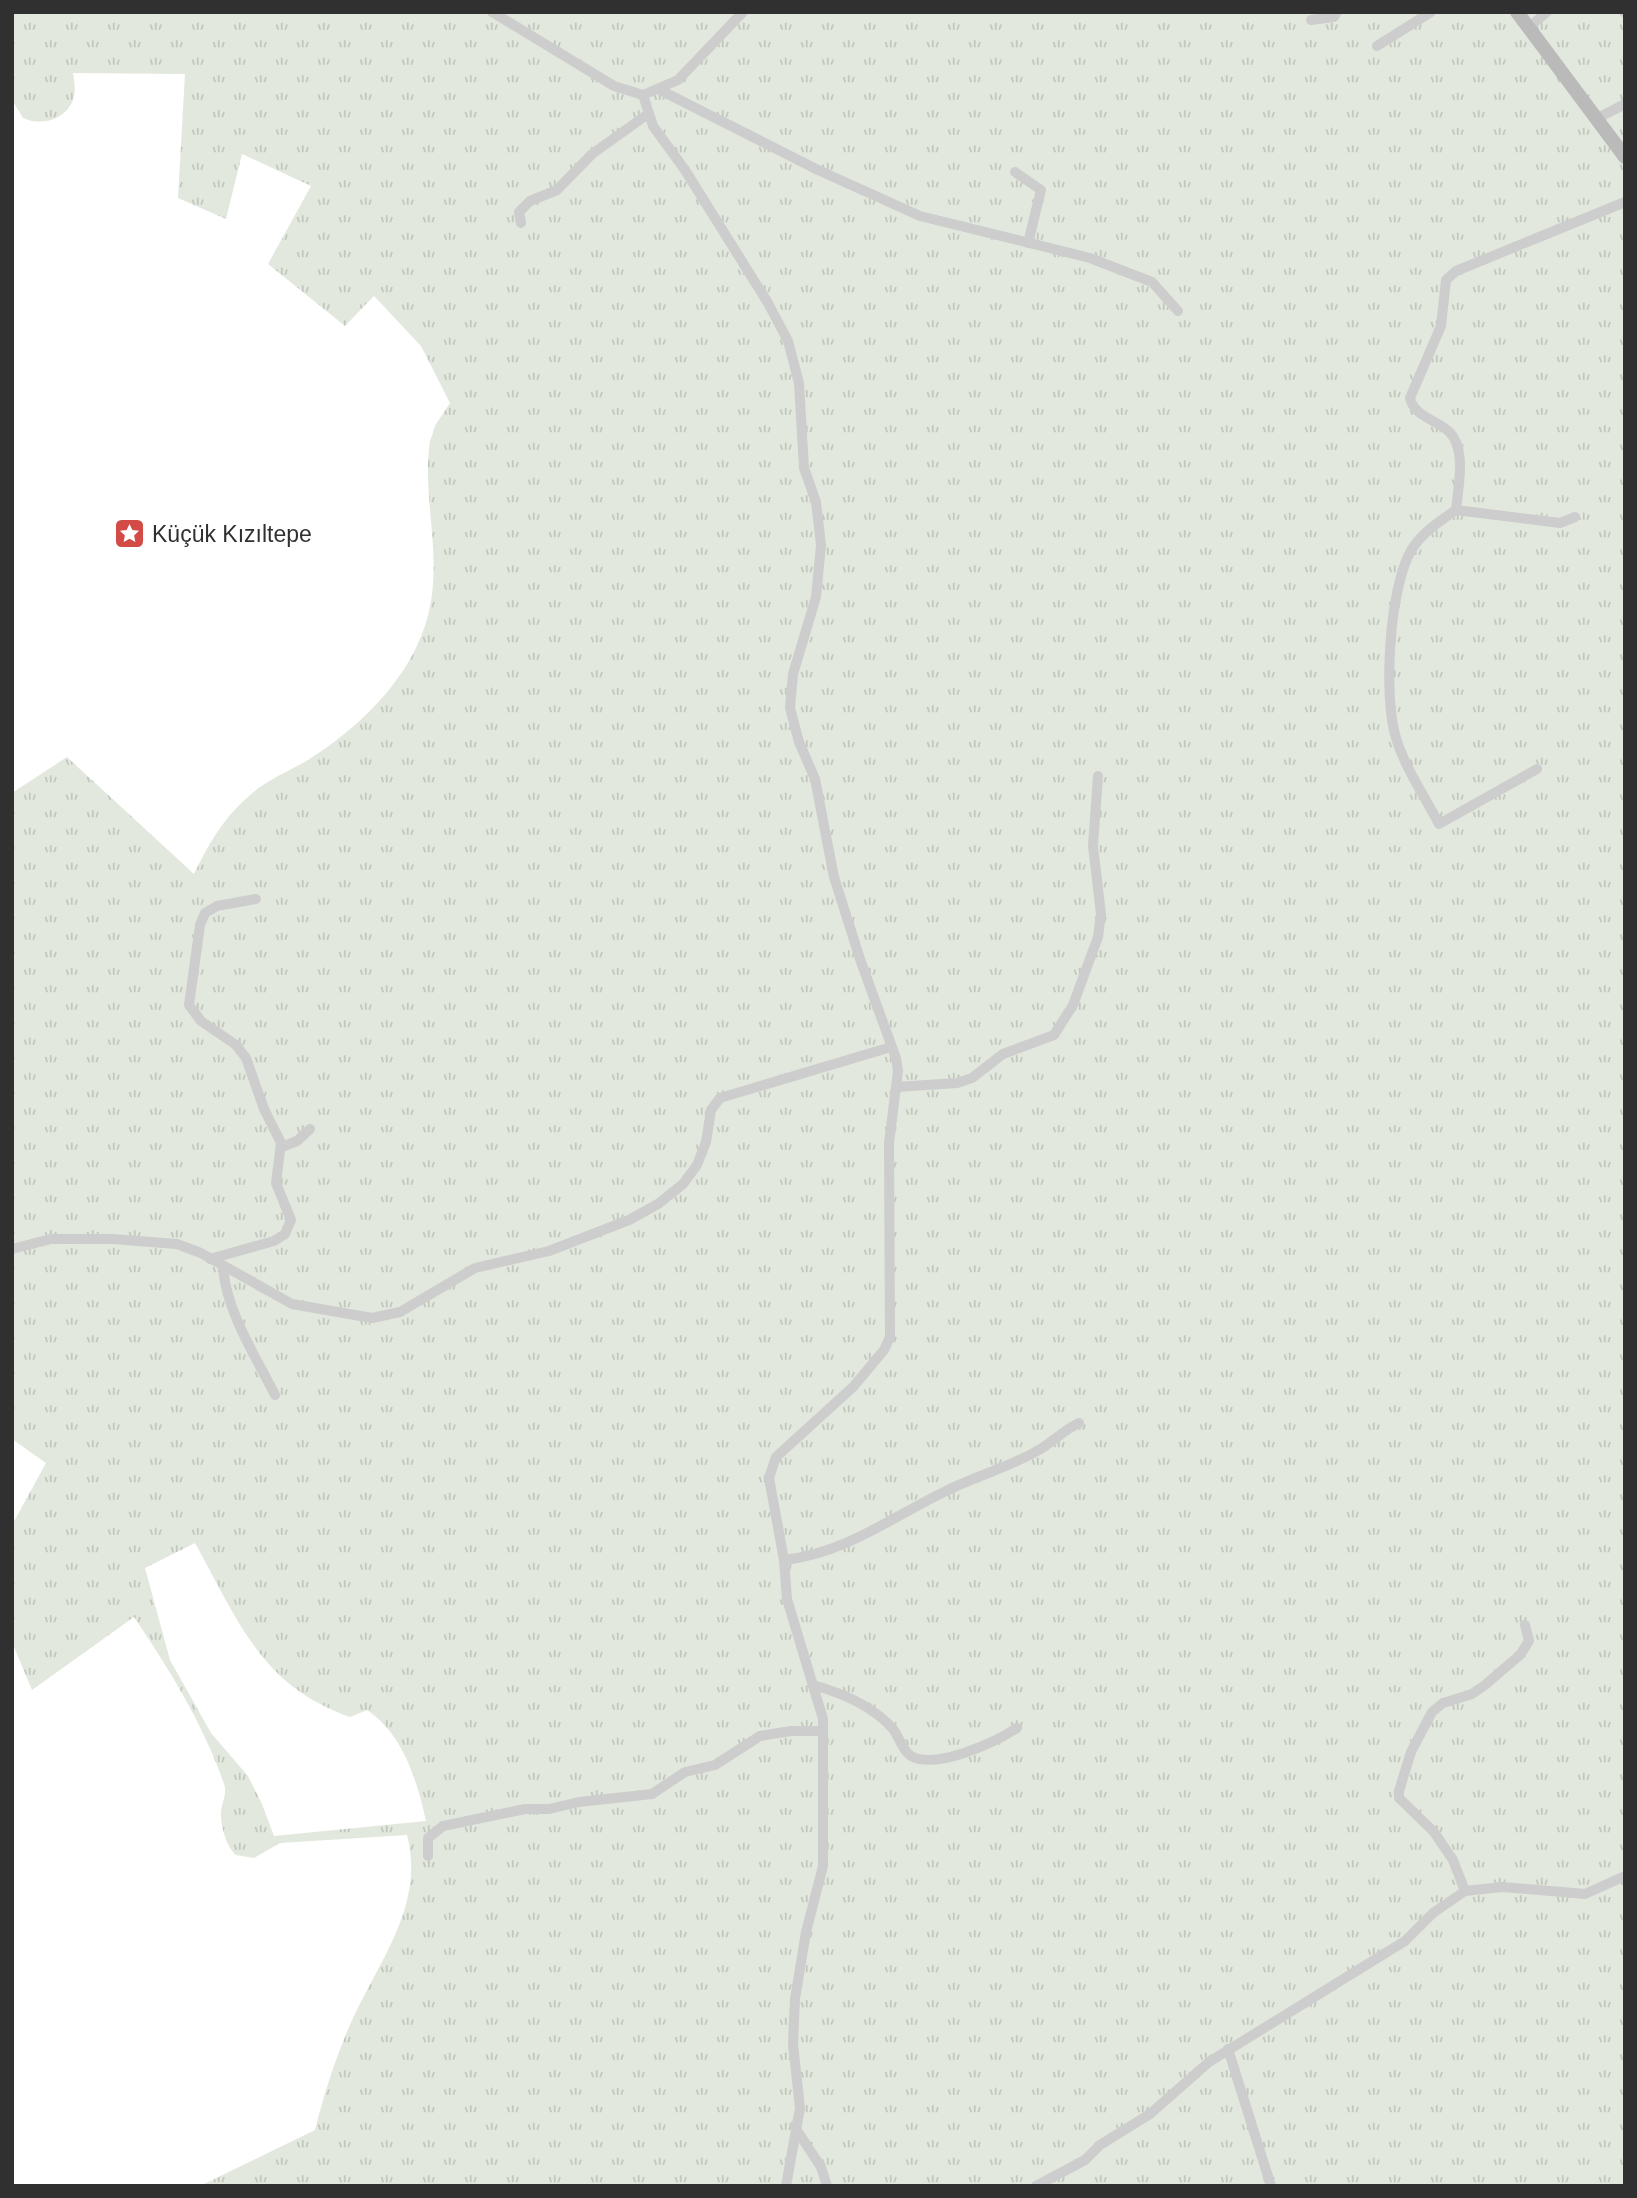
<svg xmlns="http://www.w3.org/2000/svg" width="1637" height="2198" font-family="Arial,sans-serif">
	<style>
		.grass { fill: url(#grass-tufts); fill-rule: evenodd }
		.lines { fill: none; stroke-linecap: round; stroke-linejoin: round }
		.street { stroke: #cdcdcd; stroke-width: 10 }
		.secondary { stroke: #bababa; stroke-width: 14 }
		.labels { text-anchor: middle; stroke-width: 7; stroke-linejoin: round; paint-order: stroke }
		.poi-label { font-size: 23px; fill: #303030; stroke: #fff; text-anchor: start }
	</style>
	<defs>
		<pattern id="grass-tufts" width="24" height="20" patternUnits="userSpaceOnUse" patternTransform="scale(1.75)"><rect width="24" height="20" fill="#e2e8dd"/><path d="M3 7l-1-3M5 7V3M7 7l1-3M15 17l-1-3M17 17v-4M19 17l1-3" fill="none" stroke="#c2c7be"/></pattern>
	</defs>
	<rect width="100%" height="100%" fill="#fff"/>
	<!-- grass -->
	<path class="grass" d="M12,12H1625V2186H200L315,2130C324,2094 335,2060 349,2027C376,1964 426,1907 407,1835L280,1843L254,1858L236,1855C227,1847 221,1828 221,1816C220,1805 228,1795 224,1784C204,1725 169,1669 134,1617L32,1690L12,1642V1525L46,1463L12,1439V793L67,757L194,874C208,845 224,817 249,796C266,780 288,772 308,760C357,729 406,683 425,626C446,561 421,503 430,441L436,424L450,403L421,346L374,296L345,326L268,264L311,186L242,154L226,219L178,198L185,74L73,73C74,80 76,89 74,96C69,119 42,127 23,118L12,100ZM195,1543C238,1620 260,1685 350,1717L367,1710C403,1734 417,1780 426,1821L274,1836L262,1804L248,1776L211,1733L170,1660L145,1568Z"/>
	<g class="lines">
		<!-- street -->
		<g class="street">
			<path d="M492,12L614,86L643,95L678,80L743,12"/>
			<path d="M1624,12L1625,13"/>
			<path d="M1311,20L1334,17L1337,12"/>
			<path d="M1528,28L1547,12"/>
			<path d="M1377,46L1431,12"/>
			<path d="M660,90L818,170L920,216L1090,258L1152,282L1178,311"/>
			<path d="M643,95L653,126L685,170L768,303L788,341L799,383L804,468L816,502L821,545L816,597L793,674L790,708L799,742L815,779L834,877L861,962L896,1058L898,1071L889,1143L890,1337L884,1350L853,1387L776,1457L769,1478L784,1560L787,1599L823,1719V1866L806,1932L795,1999L793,2044L800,2108L786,2186"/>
			<path d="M1596,119L1625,104"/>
			<path d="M1015,172L1041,190L1028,243"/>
			<path d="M521,223L519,212L530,201L557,190L592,154L648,114"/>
			<path d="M1456,510C1458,489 1465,457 1454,438C1444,420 1415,420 1410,398L1441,326L1446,280L1456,271L1625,202"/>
			<path d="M1537,769L1439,824C1425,797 1405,768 1396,738C1383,697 1389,586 1412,549C1423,532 1440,521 1456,510L1560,523L1575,517"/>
			<path d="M896,1087L957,1083L972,1078L1003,1054L1054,1035L1073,1005L1098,937L1101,914L1093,846L1098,776"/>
			<path d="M282,1147L297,1141L310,1129"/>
			<path d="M12,1249L51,1239H112L177,1244L201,1253L292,1304L372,1318L400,1312L475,1268L549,1251L629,1220L658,1204L683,1184L697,1165L706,1142L711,1110L720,1098L891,1047"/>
			<path d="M210,1259L274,1241L285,1234L291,1220L276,1183L281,1143L264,1109L246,1058L236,1045L201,1021L189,1005L200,925L205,913L217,906L256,899"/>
			<path d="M223,1268C227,1313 255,1355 275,1395"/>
			<path d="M784,1560C846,1553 892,1517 946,1491C974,1477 1009,1467 1035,1452C1051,1444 1062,1431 1079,1423"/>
			<path d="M1525,1625L1529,1641L1520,1655L1485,1685L1472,1694L1443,1703L1432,1712L1411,1752L1399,1791V1798L1434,1832L1453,1860L1465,1891L1502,1887L1585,1894L1625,1876"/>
			<path d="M813,1685C842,1693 873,1706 893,1729C900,1738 902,1750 911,1756C936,1770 996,1742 1017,1728"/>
			<path d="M428,1856V1838L443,1826L525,1809H549L579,1802L652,1794L685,1772L715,1765L760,1736L791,1731H823"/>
			<path d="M1228,2049L1271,2186"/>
			<path d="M794,2126L821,2167L827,2186"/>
			<path d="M1036,2186L1085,2160L1100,2145L1150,2114L1209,2062L1405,1941L1433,1913L1465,1891"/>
		</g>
		<!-- secondary -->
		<path class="secondary" d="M1517,12L1625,157"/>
	</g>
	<!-- icons -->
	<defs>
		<symbol id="sight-square" viewBox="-11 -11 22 22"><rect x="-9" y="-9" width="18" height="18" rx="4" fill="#d24b47" stroke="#fff"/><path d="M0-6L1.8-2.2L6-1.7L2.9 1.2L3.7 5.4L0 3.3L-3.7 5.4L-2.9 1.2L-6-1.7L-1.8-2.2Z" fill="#fff"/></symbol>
	</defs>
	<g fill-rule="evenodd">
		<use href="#sight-square" x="112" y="516" width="35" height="35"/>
	</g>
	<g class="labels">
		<!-- poi labels -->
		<g class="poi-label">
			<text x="152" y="542">Küçük Kızıltepe</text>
		</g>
	</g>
	<!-- border -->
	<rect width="1637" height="2198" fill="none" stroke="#303030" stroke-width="28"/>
</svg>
